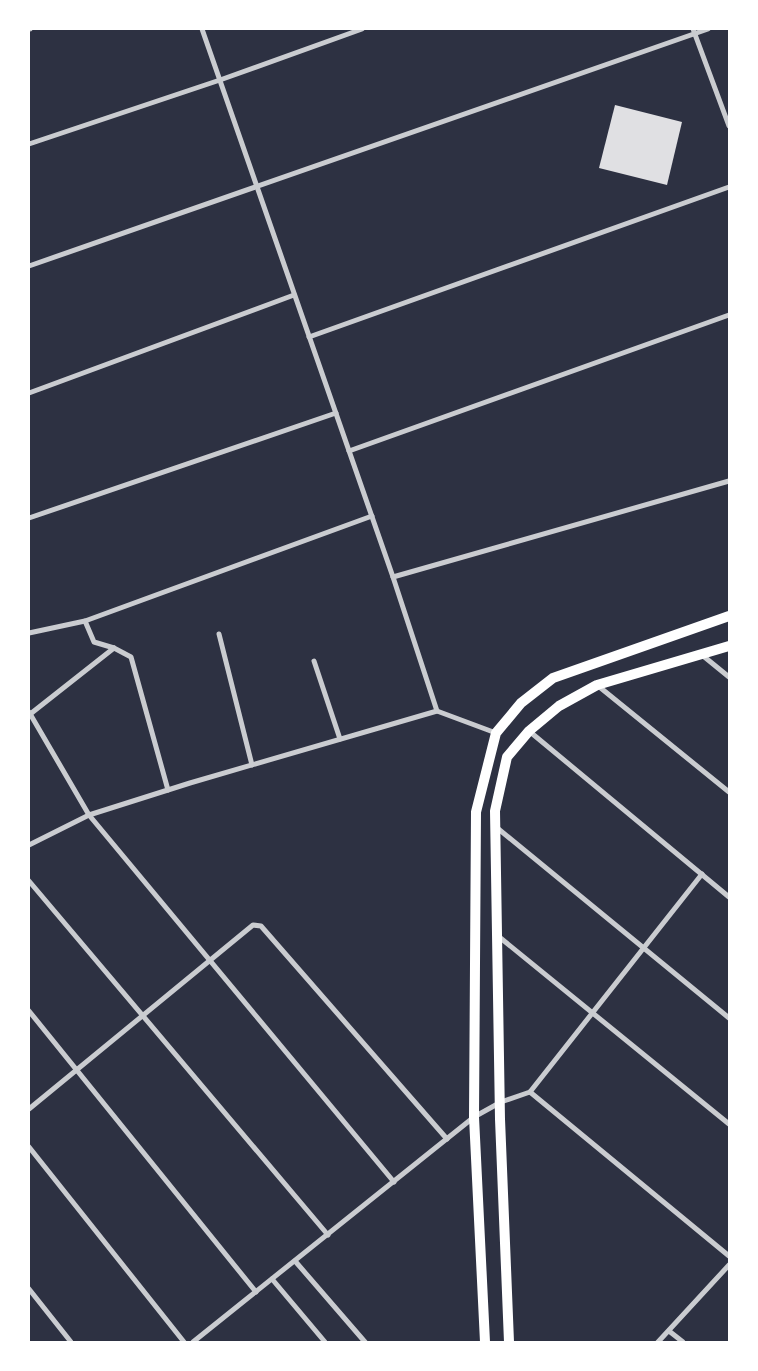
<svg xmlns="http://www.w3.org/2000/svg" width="758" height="1371" font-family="Roboto,sans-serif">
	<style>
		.building { fill: #e0e0e3 }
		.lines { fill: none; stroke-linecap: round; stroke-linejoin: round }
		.minor { stroke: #caccd0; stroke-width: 5 }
		.secondary { stroke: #fff; stroke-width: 10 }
	</style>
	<rect width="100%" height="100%" fill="#2d3142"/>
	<!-- building -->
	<path class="building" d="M615,105L682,122L667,185L599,168Z"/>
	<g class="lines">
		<!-- minor -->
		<g class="minor">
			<path d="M29,29H30"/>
			<path d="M202,29L393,577L437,711"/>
			<path d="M693,29L729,126"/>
			<path d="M29,144L220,80L362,29"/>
			<path d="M29,266L708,29"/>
			<path d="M309,337L729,187"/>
			<path d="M29,393L294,295"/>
			<path d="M349,451L729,315"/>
			<path d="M29,518L336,413"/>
			<path d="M393,577L729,481"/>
			<path d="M85,621L94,642L114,648L131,657L168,790"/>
			<path d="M29,633L85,621L372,516"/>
			<path d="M219,634L252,765"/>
			<path d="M702,655L729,677"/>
			<path d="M314,661L340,739"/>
			<path d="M597,685L729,792"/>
			<path d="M29,712L89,815L394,1182"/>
			<path d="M29,715L114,648"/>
			<path d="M529,731L729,897"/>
			<path d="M496,827L729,1018"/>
			<path d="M29,845L89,815L190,783L437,711L496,733"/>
			<path d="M29,881L328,1235"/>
			<path d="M498,936L729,1124"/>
			<path d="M29,1011L256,1292"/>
			<path d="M530,1092L729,1256"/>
			<path d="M29,1109L253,925L261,926L447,1139"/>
			<path d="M29,1147L184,1342"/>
			<path d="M295,1261L365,1342"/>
			<path d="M272,1279L325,1342"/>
			<path d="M29,1289L71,1342"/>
			<path d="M669,1331L683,1342"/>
			<path d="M193,1342L474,1117L501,1102L530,1092L702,874"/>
			<path d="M658,1342L729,1265"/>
		</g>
		<!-- secondary -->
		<g class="secondary">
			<path d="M485,1342L474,1117L476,812L496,733L521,703L553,678L729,616"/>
			<path d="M509,1342L500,1119L495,811L507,757L529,731L559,706L597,685L729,646"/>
		</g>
	</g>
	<!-- border -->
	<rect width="758" height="1371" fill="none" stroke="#ffffff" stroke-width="60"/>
</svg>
